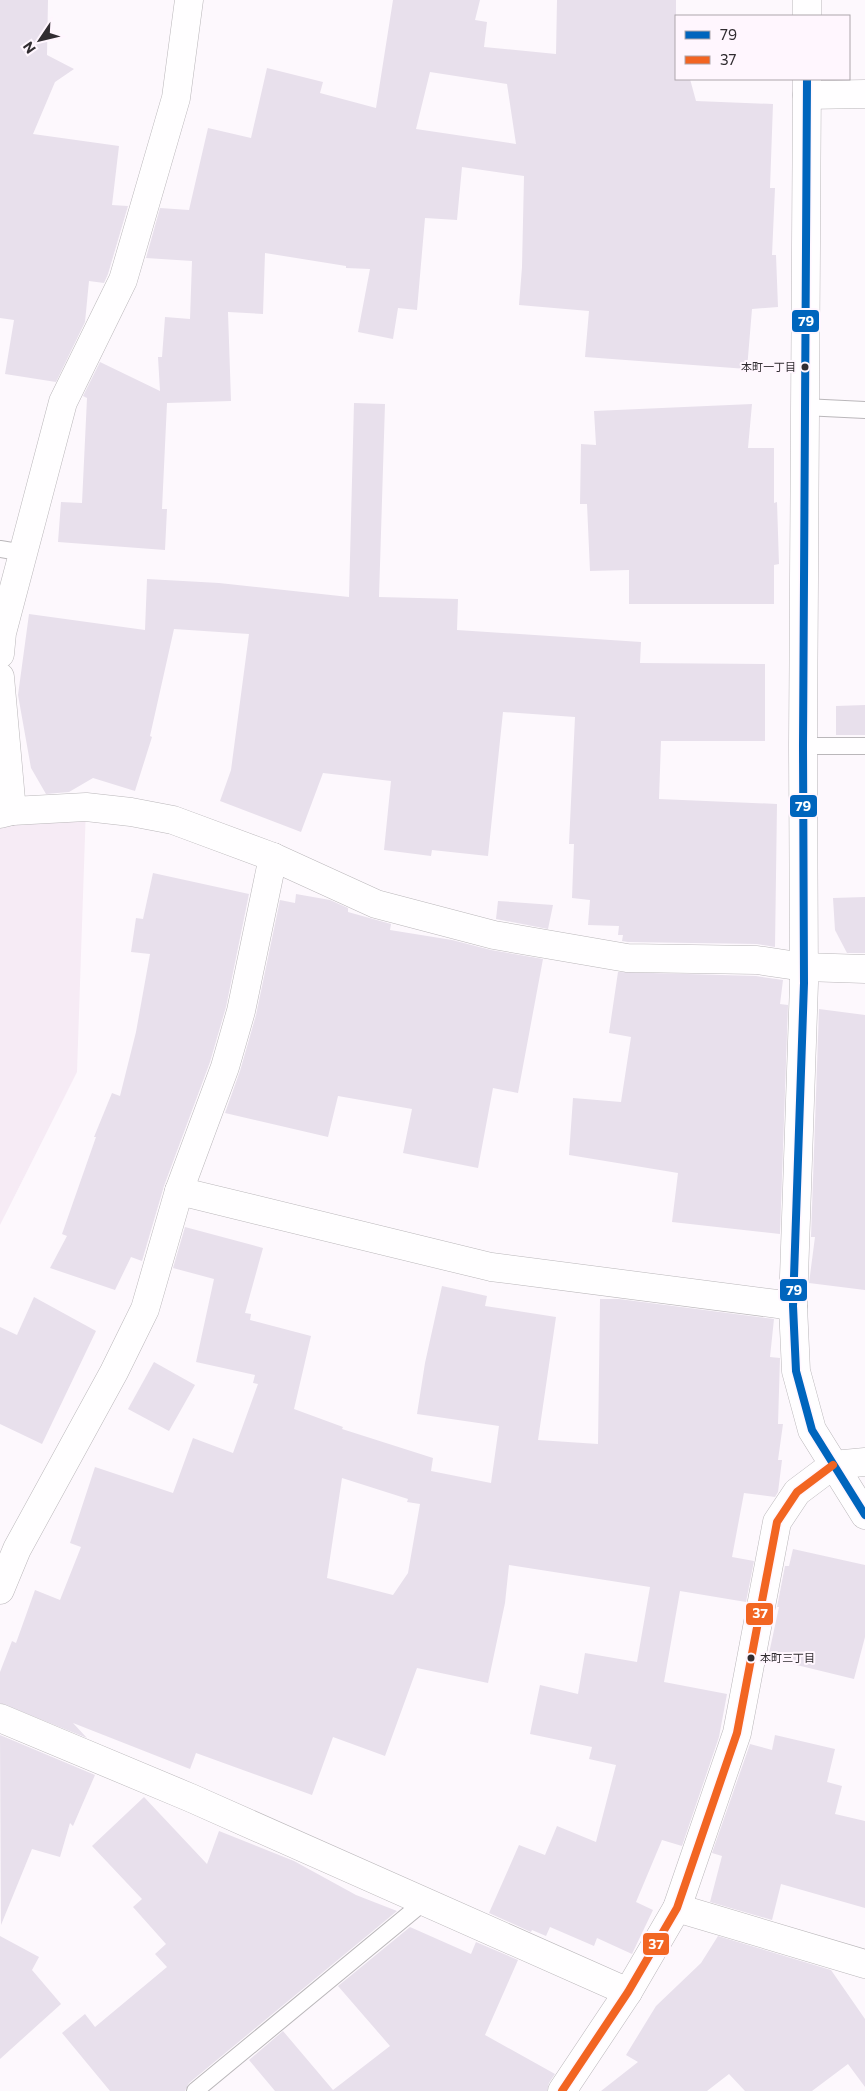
<svg xmlns="http://www.w3.org/2000/svg" width="865" height="2091" font-family="Commissioner,'Noto Sans JP',sans-serif">
	<style>
		.built { fill: #f6ebf5 }
		.building { fill: #e8e0ec; fill-rule: evenodd }
		.lines { fill: none; stroke-linecap: round; stroke-linejoin: round }
		.service-casing { stroke: #bab7ba; stroke-width: 18 }
		.minor-casing { stroke: #bab7ba; stroke-width: 29 }
		.primary-casing { stroke: #bab7ba; stroke-width: 29 }
		.trunk-casing { stroke: #bab7ba; stroke-width: 29 }
		.service { stroke: #fffeff; stroke-width: 16 }
		.minor { stroke: #fffeff; stroke-width: 28 }
		.primary { stroke: #fffeff; stroke-width: 28 }
		.trunk { stroke: #fffeff; stroke-width: 28 }
		.bus-1-casing { stroke: #fff6fe; stroke-width: 11 }
		.bus-2-casing { stroke: #fff6fe; stroke-width: 11 }
		.bus-1 { stroke: #0065bd; stroke-width: 8 }
		.bus-2 { stroke: #f26522; stroke-width: 8 }
		.bus-dot { fill: #312d31; stroke: #fff6fe; stroke-width: 2 }
		.labels { text-anchor: middle; stroke-width: 4; stroke-linejoin: round; paint-order: stroke }
		.bus-label { font-size: 11px; fill: #312d31; stroke: #fff6fe; text-anchor: end }
		.line-badge { stroke: #fff6fe; stroke-width: 2 }
		.badge-label { font-size: 14px; text-anchor: middle; font-weight: bold; fill: #fff }
	</style>
	<rect width="100%" height="100%" fill="#fdf8fd"/>
	<!-- built -->
	<path class="built" d="M86,807L77,1072L0,1225V814Z"/>
	<!-- building -->
	<g class="building">
		<path d="M0,0H48L47,55L74,69L55,82L33,134L119,146L112,205L128,206L108,274L104,283L89,281L85,322L56,382L5,374L14,320L0,318Z"/>
		<path d="M393,0H480L475,20L487,22L484,47L556,54L557,0H676V79H690L696,101L773,104L770,188H775L772,255H776L778,307L752,309L747,369L585,357L589,311L519,305L522,267L524,176L462,167L457,220L425,218L417,310L398,308L393,339L358,332L370,269L346,268V266L265,253L263,314L228,312L231,401L167,403L162,509H167L165,550L58,542L61,502L82,503L87,398L83,396L100,362L160,391L158,357H162L165,317L190,319L192,261L146,258L160,208L189,210L208,128L251,138L267,68L323,82L320,93L376,108ZM430,72L507,84L516,144L416,129Z"/>
		<path d="M354,403L385,404L379,597L458,599L457,630L641,642L640,663L765,664V741H661L659,799L777,804L775,947L757,944L628,942L622,941L623,935H618L619,926L588,925L590,900L572,898L574,844H569L575,717L503,712L488,856L432,850L431,856L384,850L391,781L323,773L301,832L220,801L231,770L249,634L174,629L150,736L152,737L135,791L93,778L69,792L46,794L31,768L18,695L29,614L145,630L147,579L219,583L349,597Z"/>
		<path d="M752,404L748,448H774V503L777,502L779,564L774,565V604H629V570L590,571L587,504H580L581,444L596,445L594,411Z"/>
		<path d="M865,705V735H836V706Z"/>
		<path d="M153,873L249,894L226,1007L210,1062L164,1186L142,1261L131,1257L115,1290L50,1268L67,1236L62,1234L96,1137H94L112,1093L120,1096L136,1032L150,954L131,952L136,918L143,919Z"/>
		<path d="M296,894L330,900L348,908V912L391,924L390,930L452,940L491,950L543,959L518,1093L493,1088L478,1168L403,1153L412,1109L338,1096L328,1137L225,1113L240,1071L256,1015L280,900L295,903Z"/>
		<path d="M865,897V953H847L835,930L833,898Z"/>
		<path d="M498,901L553,905L548,929L496,919Z"/>
		<path d="M618,972L756,976L783,980L780,1004L788,1005L780,1234L672,1222L678,1173L569,1155L573,1098L621,1102L631,1037L609,1033Z"/>
		<path d="M819,1009L865,1015V1290L809,1283L815,1237H811Z"/>
		<path d="M185,1227L263,1248L245,1313L251,1314L250,1320L311,1336L294,1409L343,1427L342,1429L433,1458L431,1471L491,1483L499,1426L417,1414L425,1363L442,1286L487,1296L485,1306L556,1317L538,1440L598,1444L600,1299H619L774,1319L770,1357L780,1358L778,1424H783L778,1460H782L778,1492L775,1497L744,1493L732,1557L754,1561L746,1602L680,1591L664,1682L727,1694L719,1737L682,1846L662,1840L636,1902L653,1910L632,1954L597,1938L594,1946L550,1927L546,1936L532,1930L531,1932L489,1913L519,1845L545,1855L557,1826L596,1842L616,1765L589,1759L592,1747L530,1734L540,1685L578,1694L585,1653L637,1662L650,1587L509,1565L505,1603L488,1683L417,1668L385,1756L333,1737L312,1795L196,1753L190,1769L73,1723L87,1738L0,1703V1672L12,1641L16,1643L35,1590L60,1600L81,1547L70,1543L95,1467L173,1493L193,1438L233,1453L258,1384L253,1383L255,1375L196,1362L214,1279L173,1268ZM342,1478L408,1499L407,1502L420,1504L408,1573L393,1595L327,1578Z"/>
		<path d="M34,1297L96,1331L42,1444L0,1424V1327L17,1335Z"/>
		<path d="M154,1362L195,1385L169,1431L128,1409Z"/>
		<path d="M793,1549L865,1565V1637L854,1679L768,1658L779,1607H777L785,1566H789Z"/>
		<path d="M0,1735L95,1775L73,1826L70,1823L60,1857L32,1849L1,1925Z"/>
		<path d="M775,1735L835,1749L827,1782L842,1786L835,1814L865,1821V1908L781,1884L772,1920L710,1902L722,1856L712,1853L750,1744L772,1750Z"/>
		<path d="M144,1797L207,1864L219,1831L294,1861L356,1895L397,1911L189,2083L185,2091H110L62,2033L85,2014L95,2027L167,1967L155,1954L166,1944L133,1907L142,1899L92,1846Z"/>
		<path d="M410,1927L471,1954L476,1942L518,1960L485,2035L555,2074L549,2083L547,2091H275L249,2060L283,2031L333,2090L390,2046L338,1986Z"/>
		<path d="M0,1936L39,1957L32,1970L61,2004L0,2059Z"/>
		<path d="M718,1936L831,1970L865,2019V2087L848,2064L812,2091H745L729,2074L707,2091H601L638,2062L626,2055L656,2006L701,1963Z"/>
	</g>
	<g class="lines">
		<defs>
			<g id="service">
				<path d="M804,407L865,410"/>
				<path d="M0,549L24,553"/>
				<path d="M803,746H865"/>
				<path d="M195,2091L425,1901"/>
			</g>
			<g id="minor">
				<path d="M807,95L865,94"/>
				<path d="M0,654L2,633L63,402L123,280L176,98L189,0"/>
				<path d="M0,677L12,811"/>
				<path d="M0,814L12,811L86,807L131,812L173,820L273,857L376,904L494,935L627,958L757,960L804,967L865,969"/>
				<path d="M179,1191L491,1267L793,1306"/>
				<path d="M833,1465L865,1462"/>
				<path d="M0,1590L17,1549L114,1372L145,1309L179,1191L225,1067L241,1011L273,857"/>
				<path d="M0,1718L191,1798L628,1992"/>
				<path d="M677,1908L865,1964"/>
			</g>
			<path id="primary" d="M562,2091L628,1992L677,1908L737,1733L777,1522L797,1492L833,1465"/>
			<g id="trunk">
				<path d="M807,16V0"/>
				<path d="M807,79L803,746L804,983L793,1306L796,1371L812,1430L865,1515"/>
			</g>
		</defs>
		<!-- service casing -->
		<use href="#service" class="service-casing"/>
		<!-- minor casing -->
		<use href="#minor" class="minor-casing"/>
		<!-- primary casing -->
		<use href="#primary" class="primary-casing"/>
		<!-- trunk casing -->
		<use href="#trunk" class="trunk-casing"/>
		<!-- service -->
		<use href="#service" class="service"/>
		<!-- minor -->
		<use href="#minor" class="minor"/>
		<!-- primary -->
		<use href="#primary" class="primary"/>
		<!-- trunk -->
		<use href="#trunk" class="trunk"/>
		<defs>
			<path id="bus-1" d="M807,79L803,746L804,983L793,1306L796,1371L812,1430L865,1515"/>
			<path id="bus-2" d="M562,2091L628,1992L677,1908L737,1733L777,1522L797,1492L833,1465"/>
		</defs>
		<!-- bus-1 casing -->
		<use href="#bus-1" class="bus-1-casing"/>
		<!-- bus-2 casing -->
		<use href="#bus-2" class="bus-2-casing"/>
		<!-- bus-1 -->
		<use href="#bus-1" class="bus-1"/>
		<!-- bus-2 -->
		<use href="#bus-2" class="bus-2"/>
	</g>
	<!-- markers -->
	<g class="bus-dot">
		<circle cx="805" cy="367" r="4.5"/>
		<circle cx="751" cy="1658" r="4.5"/>
	</g>
	<g class="labels">
		<!-- bus labels -->
		<g class="bus-label">
			<text x="796" y="371">本町一丁目</text>
			<text x="760" y="1662" text-anchor="start">本町三丁目</text>
		</g>
	</g>
	<g class="line-badge">
		<rect x="791" y="309" width="29" height="24" rx="5" fill="#0065bd"/>
		<rect x="789" y="794" width="29" height="24" rx="5" fill="#0065bd"/>
		<rect x="779" y="1278" width="29" height="24" rx="5" fill="#0065bd"/>
		<rect x="745" y="1602" width="29" height="24" rx="5" fill="#f26522"/>
		<rect x="642" y="1932" width="28" height="24" rx="5" fill="#f26522"/>
	</g>
	<g class="badge-label">
		<text x="806" y="326">79</text>
		<text x="803" y="811">79</text>
		<text x="794" y="1295">79</text>
		<text x="760" y="1618">37</text>
		<text x="656" y="1949">37</text>
	</g>
	<!-- legend -->
	<rect x="675" y="15" width="175" height="65" fill="#fff6fe" stroke="#ada6ac"/>
	<rect x="685" y="31" width="25" height="8" fill="#0065bd" stroke="#ada6ac"/>
	<text x="720" y="40" font-size="15" fill="#312d31">79</text>
	<rect x="685" y="56" width="25" height="8" fill="#f26522" stroke="#ada6ac"/>
	<text x="720" y="65" font-size="15" fill="#312d31">37</text>
	<!-- north arrow -->
	<g transform="translate(40 40) rotate(235)" stroke="#fff6fe" stroke-width="4" paint-order="stroke">
	<path d="M0-4L9 19L0 12L-9 19Z" fill="#312d31"/>
	<text y="-8" font-size="14" font-weight="bold" text-anchor="middle" fill="#312d31">N</text>
	</g>
</svg>
